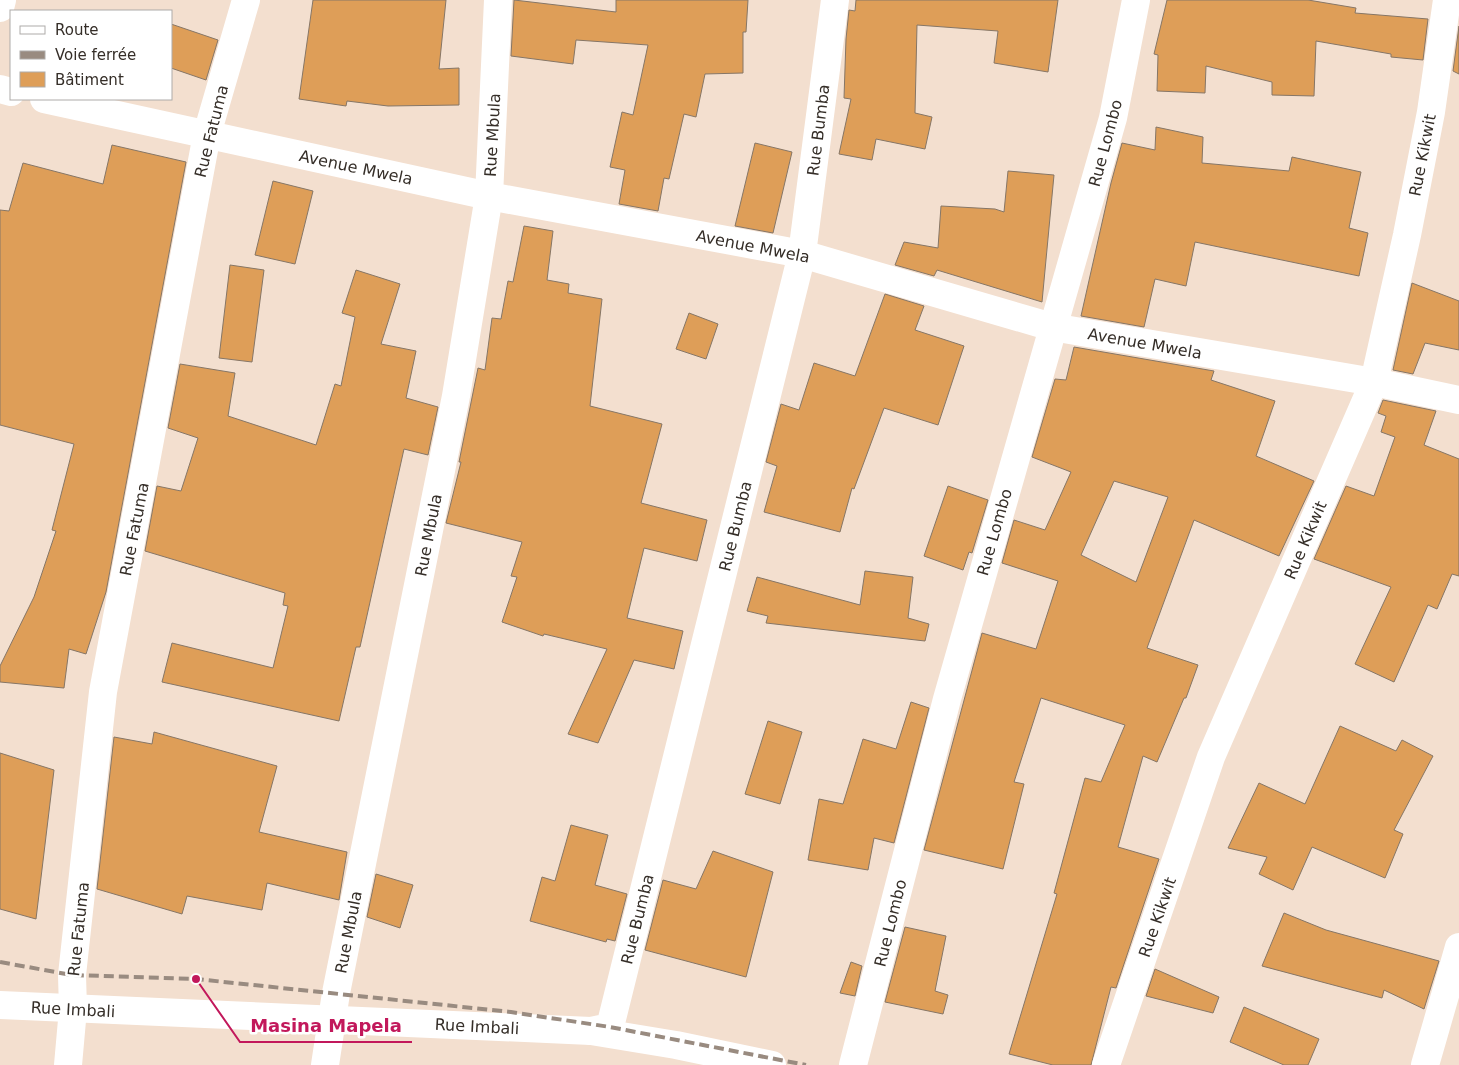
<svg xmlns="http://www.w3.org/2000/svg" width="1459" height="1065" font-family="'DejaVu Sans',sans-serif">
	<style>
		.building { fill: #de9e58; stroke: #867666; fill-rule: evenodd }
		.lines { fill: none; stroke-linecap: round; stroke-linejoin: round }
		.minor { stroke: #fff; stroke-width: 28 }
		.rail { stroke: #998b80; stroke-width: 4; stroke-dasharray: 10 5; stroke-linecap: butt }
		.labels { text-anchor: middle; stroke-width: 5; stroke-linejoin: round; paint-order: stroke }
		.street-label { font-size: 16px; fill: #352e28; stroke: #fff }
		.leader { fill: none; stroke: #c2185b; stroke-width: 2 }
		.callout-dot { fill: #c2185b; stroke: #fff; stroke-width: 2 }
		.callout-label { font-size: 18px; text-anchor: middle; font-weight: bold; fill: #c2185b; stroke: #fff; stroke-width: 5; stroke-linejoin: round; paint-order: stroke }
	</style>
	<rect width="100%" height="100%" fill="#f3dfcf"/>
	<!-- building -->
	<g class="building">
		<path d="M313,0H446L439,69L459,68V105L388,106L347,101L346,106L299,99Z"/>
		<path d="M514,0L616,12V0H748L746,32H743V73L705,74L696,117L684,114L669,179L664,178L658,211L619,204L625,170L610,167L622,112L633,115L648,45L576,40L573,64L511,56Z"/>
		<path d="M856,0H1058L1048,72L994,63L998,31L917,25L915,113L932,117L925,149L876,139L872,160L839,154L851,99L844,98L846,39L849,10L855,11Z"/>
		<path d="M1167,0H1308L1356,8L1355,13L1428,19L1423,60L1391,57V54L1316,41L1314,96L1272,95V82L1206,66L1205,93L1157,91L1158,55L1154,54Z"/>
		<path d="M171,24L218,40L206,80L171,68Z"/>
		<path d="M1459,26V74L1453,71Z"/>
		<path d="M1156,127L1203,137L1202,163L1289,171L1292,157L1361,172L1349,228L1368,233L1359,276L1195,242L1186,286L1155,279L1144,327L1081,316L1111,183L1122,143L1155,150Z"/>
		<path d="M755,143L792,152L773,233L735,226Z"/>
		<path d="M112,145L186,162L106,592L86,654L69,649L64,688L0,682V666L34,597L56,531L52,530L74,444L0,425V210L9,211L23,163L103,184Z"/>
		<path d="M1008,171L1054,175L1042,302L937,270L934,276L895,265L904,242L938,248L941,206L995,209L1004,212Z"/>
		<path d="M273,181L313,191L295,264L255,255Z"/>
		<path d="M524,226L553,231L547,280L569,284L568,293L602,299L590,406L662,424L641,503L707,520L697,561L644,548L627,618L683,631L674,669L634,660L598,743L568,734L607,649L544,634L543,636L502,622L517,577L511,576L522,542L446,523L461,462H459L478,368L485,370L492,318L501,319L508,281L513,282Z"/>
		<path d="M230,265L264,270L252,362L219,358Z"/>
		<path d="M356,270L400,284L381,344L416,351L406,398L438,407L428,455L404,449L360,647H356L339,721L162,682L172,643L273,668L288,606L283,605L285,593L145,551L157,486L181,491L198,438L168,428L180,364L235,373L228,416L316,445L335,384L341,386L355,317L342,313Z"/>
		<path d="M1412,283L1459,301V350L1425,343L1413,374L1393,370Z"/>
		<path d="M885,294L924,306L915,330L964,346L938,425L884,408L854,489L852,488L840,532L764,512L777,466L766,462L781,404L799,410L814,363L855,376Z"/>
		<path d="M689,313L718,324L706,359L676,349Z"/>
		<path d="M1074,347L1214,371L1211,380L1275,401L1256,456L1314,481L1279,556L1194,520L1147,648L1198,665L1186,698H1184L1157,762L1143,756L1118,847L1159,859L1116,988L1111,987L1091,1065H1053L1009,1054L1057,894L1054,893L1085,778L1101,782L1125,725L1041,698L1014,782L1024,784L1003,869L924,850L982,633L1036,649L1058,581L1002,563L1014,520L1045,530L1071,472L1032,457L1055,379L1066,380ZM1114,481L1168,497L1136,582L1081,555Z"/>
		<path d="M1383,400L1436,411L1424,445L1459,459V576L1452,574L1437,609L1428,605L1394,682L1355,664L1391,587L1314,559L1346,486L1374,496L1395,437L1381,432L1386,416L1378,413Z"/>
		<path d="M948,486L988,500L972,553L969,552L963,570L924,556Z"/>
		<path d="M865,571L913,577L908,618L929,624L925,641L766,623L768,616L747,611L757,577L860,605Z"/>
		<path d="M911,702L929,708L894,843L874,838L868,870L808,860L819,799L843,804L863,739L896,749Z"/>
		<path d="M768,721L802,732L780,804L745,794Z"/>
		<path d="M1340,726L1396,751L1402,740L1433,756L1394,830L1403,834L1385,878L1312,847L1293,890L1259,874L1267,857L1228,848L1259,783L1305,804Z"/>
		<path d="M154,732L277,766L259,832L347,852L339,900L267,883L262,910L187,896L182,914L97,889L114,737L152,744Z"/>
		<path d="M0,753L54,770L36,919L0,909Z"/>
		<path d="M571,825L608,835L595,885L627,894L615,941L607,939L606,942L530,921L542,877L555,881Z"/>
		<path d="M713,851L773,872L746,977L645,950L663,880L696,889Z"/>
		<path d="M376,874L413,885L400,928L367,917Z"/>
		<path d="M1284,913L1326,930L1439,961L1424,1009L1384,990L1382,998L1262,966Z"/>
		<path d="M905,927L946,936L935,991L948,995L943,1014L885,1002Z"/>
		<path d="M851,962L862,966L855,996L840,993Z"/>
		<path d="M1155,969L1219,997L1213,1013L1146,996Z"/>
		<path d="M1244,1007L1319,1039L1308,1065H1284L1230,1042Z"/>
	</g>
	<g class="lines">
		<!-- minor -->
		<g class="minor">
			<path d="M0,8L2,0"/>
			<path d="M0,89L11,92"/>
			<path d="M44,99L489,196L802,254L1052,327L1374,382L1459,400"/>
			<path d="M0,1005L591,1031L676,1045L772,1065"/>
			<path d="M591,1031L610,1027L802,254L835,0"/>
			<path d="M68,1065L73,1009L72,975L103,692L207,134L246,0"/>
			<path d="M325,1065L336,993L456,396L489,196L498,0"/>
			<path d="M853,1065L947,699L1113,118L1136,0"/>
			<path d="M1106,1065L1211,757L1374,382L1407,235L1431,112L1447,0"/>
			<path d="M1425,1065L1459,947"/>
		</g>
		<!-- rail -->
		<path class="rail" d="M0,962L72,975L196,979L511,1012L610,1027L806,1065"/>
	</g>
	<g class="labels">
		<!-- street labels -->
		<g class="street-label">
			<text transform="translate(818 130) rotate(-83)" y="6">Rue Bumba</text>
			<text transform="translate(211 131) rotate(-76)" y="6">Rue Fatuma</text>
			<text transform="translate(492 135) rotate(-87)" y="6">Rue Mbula</text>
			<text transform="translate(1105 143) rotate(-75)" y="6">Rue Lombo</text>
			<text transform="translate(1422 155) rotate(-79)" y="6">Rue Kikwit</text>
			<text transform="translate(356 167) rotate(12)" y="6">Avenue Mwela</text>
			<text transform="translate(753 246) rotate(11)" y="6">Avenue Mwela</text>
			<text transform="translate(1145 343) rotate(10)" y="6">Avenue Mwela</text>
			<text transform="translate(735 526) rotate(-76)" y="6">Rue Bumba</text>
			<text transform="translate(134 529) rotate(-79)" y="6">Rue Fatuma</text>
			<text transform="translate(994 532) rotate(-74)" y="6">Rue Lombo</text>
			<text transform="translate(428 535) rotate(-79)" y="6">Rue Mbula</text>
			<text transform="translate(1305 540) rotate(-67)" y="6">Rue Kikwit</text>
			<text transform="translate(1157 917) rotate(-71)" y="6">Rue Kikwit</text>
			<text transform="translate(637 919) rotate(-76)" y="6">Rue Bumba</text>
			<text transform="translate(890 923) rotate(-76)" y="6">Rue Lombo</text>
			<text transform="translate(78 929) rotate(-84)" y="6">Rue Fatuma</text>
			<text transform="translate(348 932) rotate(-79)" y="6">Rue Mbula</text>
			<text transform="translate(73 1009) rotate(3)" y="6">Rue Imbali</text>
			<text transform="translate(477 1026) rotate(3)" y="6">Rue Imbali</text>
		</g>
	</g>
	<!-- callouts -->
	<path class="leader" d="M196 979L240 1042H412"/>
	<circle class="callout-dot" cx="196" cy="979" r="5"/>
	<g class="callout-label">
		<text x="326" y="1032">Masina Mapela</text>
	</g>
	<!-- legend -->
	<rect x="10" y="10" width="162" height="90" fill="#ffffff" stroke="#aeaba9"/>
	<rect x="20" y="26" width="25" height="8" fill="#ffffff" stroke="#aeaba9"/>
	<text x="55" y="35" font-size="15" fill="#352e28">Route</text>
	<rect x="20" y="51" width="25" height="8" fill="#998b80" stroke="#aeaba9"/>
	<text x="55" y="60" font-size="15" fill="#352e28">Voie ferrée</text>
	<rect x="20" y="72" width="25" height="15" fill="#de9e58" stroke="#aeaba9"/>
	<text x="55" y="85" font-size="15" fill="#352e28">Bâtiment</text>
</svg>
